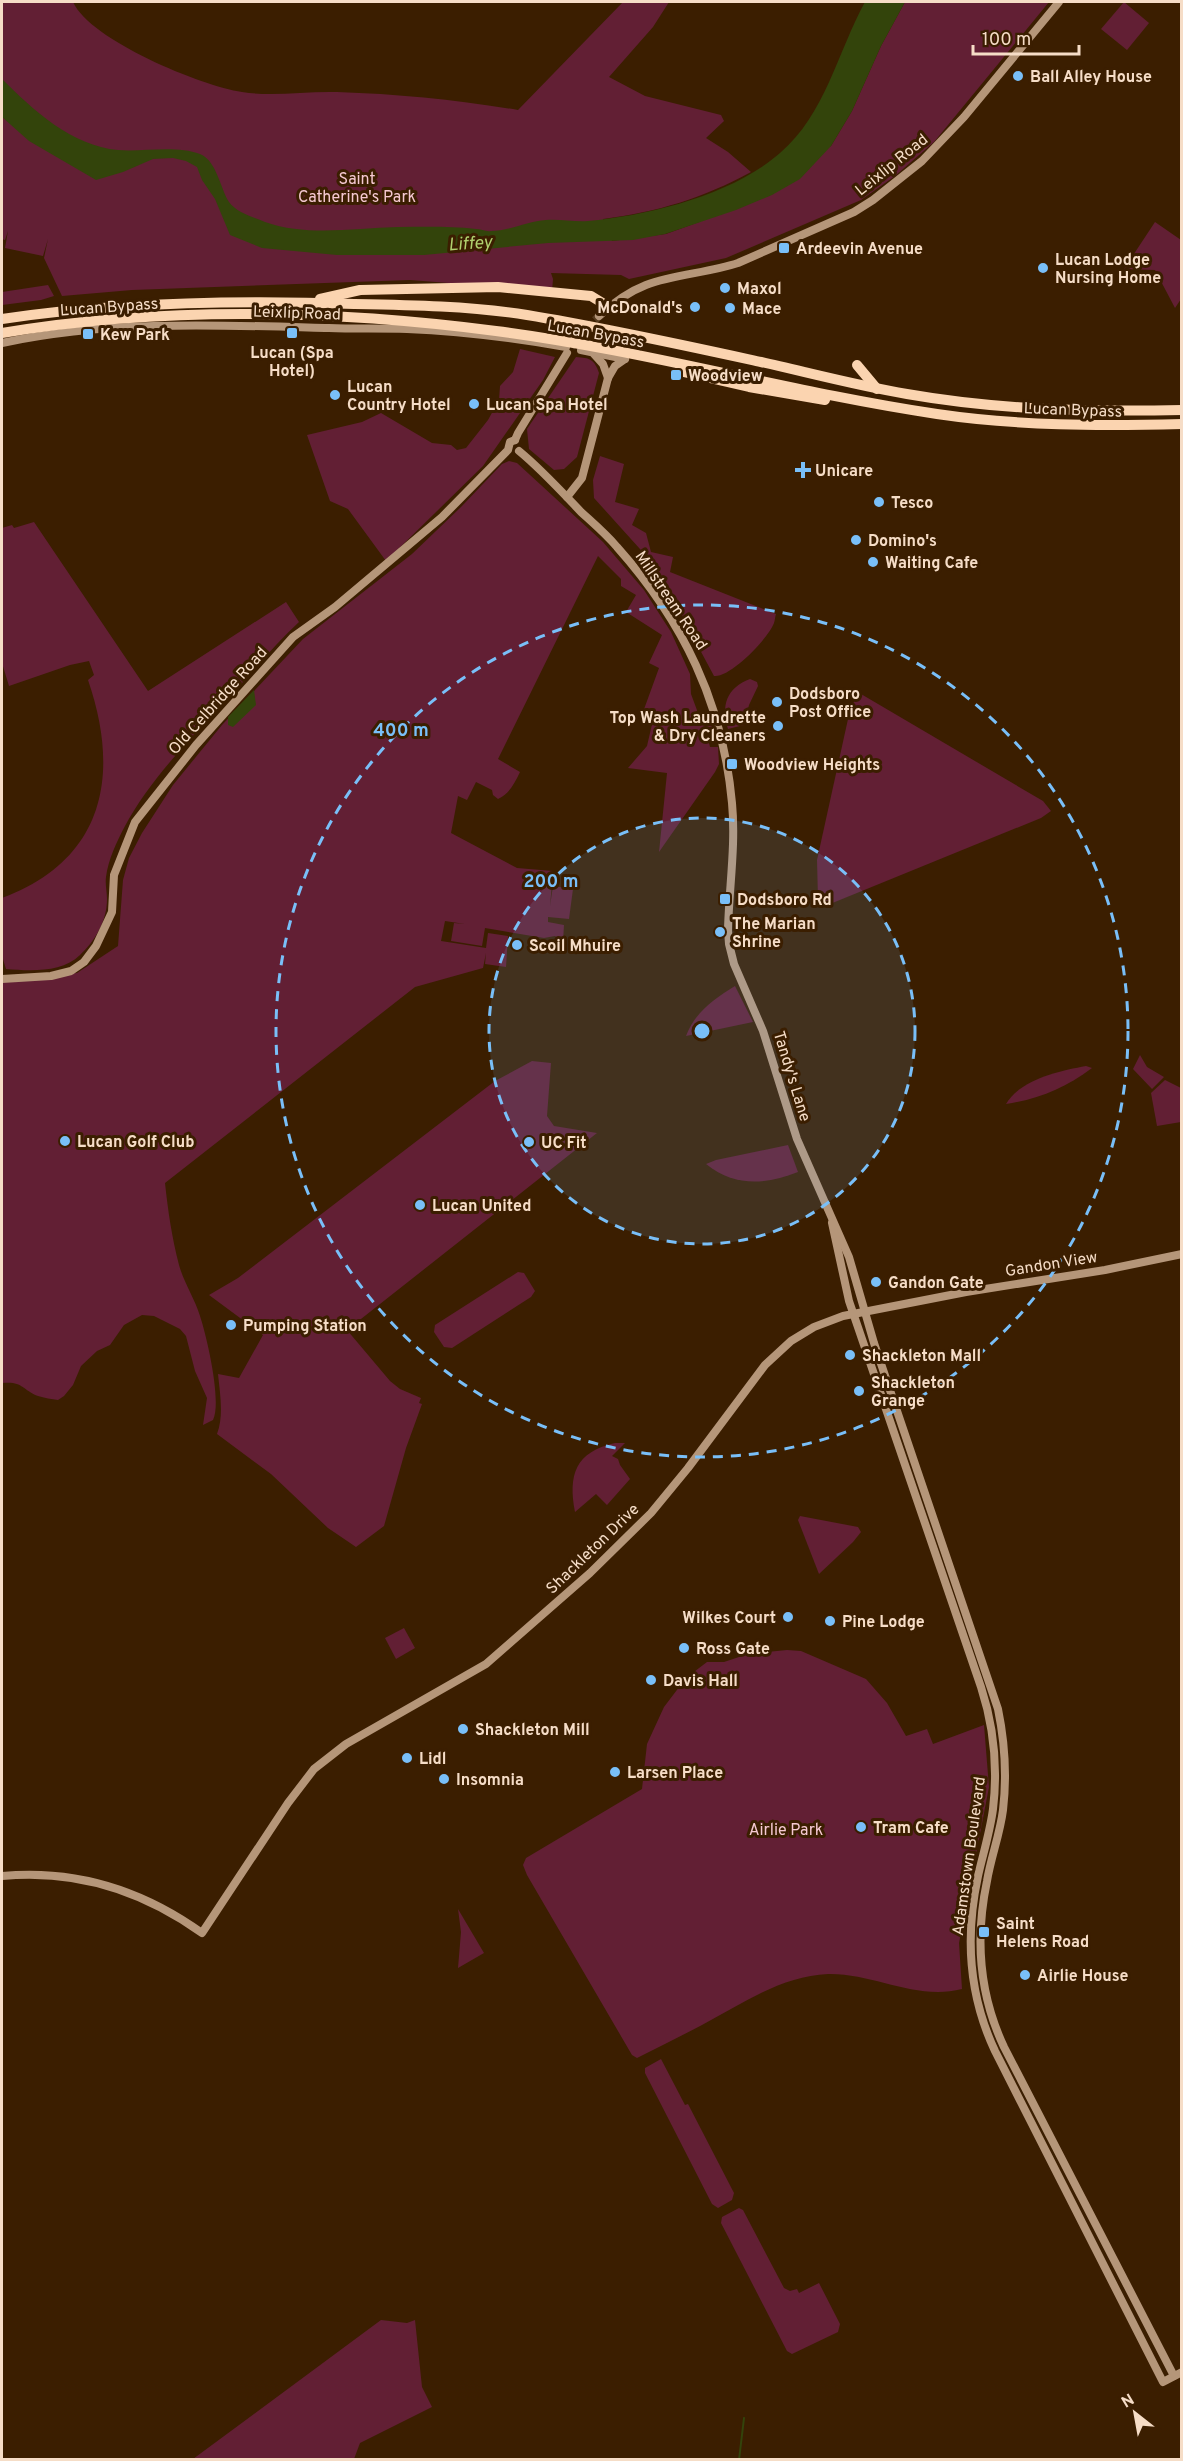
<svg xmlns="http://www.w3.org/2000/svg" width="1183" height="2461" font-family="Overpass,sans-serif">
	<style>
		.green { fill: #621f34 }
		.water { fill: #33440b }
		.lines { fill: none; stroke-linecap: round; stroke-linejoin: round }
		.stream { stroke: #33440b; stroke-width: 2 }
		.secondary-tunnel { stroke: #573b1e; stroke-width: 8; stroke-dasharray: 8 4; stroke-linecap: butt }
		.secondary { stroke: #b59679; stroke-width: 8 }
		.highway { stroke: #fbd4b0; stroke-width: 10 }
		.ring { fill: none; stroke: #79bff8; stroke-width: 3; stroke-dasharray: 10 8 }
		.poi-dot { fill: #79bff8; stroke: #3b1e00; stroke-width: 2 }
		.labels { text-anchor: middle; stroke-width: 6; stroke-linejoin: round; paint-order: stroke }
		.poi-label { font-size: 16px; font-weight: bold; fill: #f6ddc7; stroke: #3b1e00; text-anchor: start }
		.street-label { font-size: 16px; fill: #f6ddc7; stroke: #3b1e00 }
		.park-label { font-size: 16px; fill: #f6c9d2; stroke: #3b1e00 }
		.water-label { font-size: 18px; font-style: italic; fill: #b0d16e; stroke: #3b1e00 }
		.centre { fill: #79bff8; stroke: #3b1e00; stroke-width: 3 }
		.ring-label { font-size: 18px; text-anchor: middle; font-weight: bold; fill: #79bff8; stroke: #3b1e00; stroke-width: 6; stroke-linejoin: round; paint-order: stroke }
	</style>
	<rect width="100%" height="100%" fill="#3b1e00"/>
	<!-- green -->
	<g class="green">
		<path d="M2,2H73C90,40 201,86 242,92C273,97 306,91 337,92C398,94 458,100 518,110L623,2H669L653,27L609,77L645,96L721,115L724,121L706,138L728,152L751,172C703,198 658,212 603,219L612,241L666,234L699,222L831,146L852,111L881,46L905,2H1049L934,142L895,176L861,200L726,258L629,279L621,275L551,273L553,279L552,291L410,280L132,290L62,296L44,258L48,239L43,256L5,248L8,231L5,240L2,239Z"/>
		<path d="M1124,2L1149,23L1127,50L1101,29Z"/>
		<path d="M1155,222L1181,240V299L1175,308L1155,270L1124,269Z"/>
		<path d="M48,285L54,296L41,300L2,305V292Z"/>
		<path d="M520,349L555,357L543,380L483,466L386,561L348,509L330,501L307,435L362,422L381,413L432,443L451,445L457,450L466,448L488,420L499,400L500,386L513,372Z"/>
		<path d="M576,357C590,358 594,359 599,373L577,457L564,469L554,470L529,449L527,429Z"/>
		<path d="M600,456L624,464L615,502L639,509L632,525L646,533L651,552L673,557L670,572L776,614C775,617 775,620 774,623C768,639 730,678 714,676L669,592L649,559L594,498L593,480Z"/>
		<path d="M509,461L517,463L603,542L644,590L671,632L690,674L691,694L701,721L710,719L714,732L707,735L710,747H718L719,764L715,772L659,852L667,773L628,768L647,746L653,720L643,712L659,668L649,663L662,635L626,612L636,595L621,586V579L598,556L498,759L520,772C514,784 510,793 498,799L493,795L492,790L476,782L467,800L458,796L451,833L517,868L553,871L550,906L553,886L573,889L569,919L548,917V922L564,925L563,942L555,936L544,938L485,928L482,946L451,941L454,923L465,924L445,921L441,941L486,948L488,933L508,936L506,967L485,964L486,953L483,968L415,987L165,1183C168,1211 172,1238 179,1265C184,1283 195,1299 200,1316C207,1337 222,1402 213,1420L203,1425L207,1398L195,1371L186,1336L180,1329L154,1316L142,1315L124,1325L110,1345L97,1351L81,1366L73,1385L64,1396L58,1400C52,1399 44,1398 38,1396C21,1389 23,1381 2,1383V979L77,973L118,946L123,880L129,858L142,833L173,785L222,725L303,639L412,554L461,507L502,464Z"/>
		<path d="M34,522L148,691L286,602L299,622C276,643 255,669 234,692C197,731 150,779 125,826C117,841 108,860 106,877C105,884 107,892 107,899C107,921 95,941 80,955C62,973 30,971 6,969L2,956V898C104,860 121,776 88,680L94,675L89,661L70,665L9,686L2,663V528L12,525L14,528Z"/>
		<path d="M750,679L757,682L758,686L749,705L744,725L728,729C721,706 726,688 750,679Z"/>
		<path d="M861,694L1043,801L1051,811L1041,818L830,904L823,903L818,899L817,860L850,710L856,697Z"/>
		<path d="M735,986L753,1022L686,1036C695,1012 714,999 735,986Z"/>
		<path d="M1140,1055L1147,1067L1164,1077L1152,1089L1133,1069Z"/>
		<path d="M532,1061L551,1063L547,1116L554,1126L597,1133L347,1330L390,1381L400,1389L421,1398L419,1403L422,1404L406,1448L384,1526L356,1547L328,1528L271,1474L217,1434C224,1415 220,1394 218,1374L239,1378L263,1335L209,1295L238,1278L495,1081Z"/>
		<path d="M1086,1066L1092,1068C1065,1088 1039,1099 1006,1104C1021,1079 1059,1071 1086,1066Z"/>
		<path d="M1165,1080L1181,1088V1122L1157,1126L1151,1093Z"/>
		<path d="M788,1145L798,1172C766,1185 734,1187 706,1164L716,1160Z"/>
		<path d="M518,1272L524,1273L535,1291L531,1297L452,1348L444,1347L434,1332L435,1325Z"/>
		<path d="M615,1443H625L612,1456L618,1459L620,1465L630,1479L607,1505L596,1494L575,1512C568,1475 575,1452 615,1443Z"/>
		<path d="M800,1516L858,1527L861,1532L853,1542L819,1574L798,1520Z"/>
		<path d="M404,1628L415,1648L396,1659L385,1638Z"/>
		<path d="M787,1650L801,1651L866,1679L887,1703L906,1736L927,1729L933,1744L984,1725L989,1787L959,1943L962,1989C916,2001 874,1973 828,1974C781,1976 742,2004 702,2025C681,2036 659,2047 637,2058L632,2055L527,1875L523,1865L526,1858L642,1789L647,1744L664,1707L686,1678L707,1662H724L748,1654Z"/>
		<path d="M458,1909L484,1953L458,1968L461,1932Z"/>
		<path d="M661,2059L685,2105L688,2104L734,2193L732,2200L718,2208L712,2204L645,2073V2068Z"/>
		<path d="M739,2208L743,2210L784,2288L790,2291L797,2289L799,2293L819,2283L840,2324L838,2332L792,2354L787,2351L721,2223L722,2217Z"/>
		<path d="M381,2320L407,2323L415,2320L422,2387L432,2407L360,2443L354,2459H193Z"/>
	</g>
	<!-- water -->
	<g class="water">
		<path d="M865,2H905L881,46L852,111L831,146L800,179L772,195L736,210L665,234L633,240L548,243L424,255H337L262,248L230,235L215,199L202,180L197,167L186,161L173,158L153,159L123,172L96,180L29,141L2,117V79C33,110 72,146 118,150C143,152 176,145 200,154C217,161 220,188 229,202C237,213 253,217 265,222C308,237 354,228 398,227C424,227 450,226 476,229C481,229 486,232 491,231C509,231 528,221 546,220C560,219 574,222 588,221C650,215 732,195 780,153C825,115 838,51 865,2Z"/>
		<path d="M254,690L256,705L233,727L228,725V717Z"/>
	</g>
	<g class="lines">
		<!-- stream -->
		<path class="stream" d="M739,2460L744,2418"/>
		<!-- secondary-tunnel -->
		<path class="secondary-tunnel" d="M571,347L581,334L599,316"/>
		<!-- secondary -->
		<g class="secondary">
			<path d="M599,316C613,303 628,292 646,285C675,274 708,273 738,263L854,212L873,200L922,161L964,117L1059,2"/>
			<path d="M2,343C109,320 220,325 329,328C355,329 381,328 407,329C459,331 514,338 566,347"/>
			<path d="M581,350L625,359"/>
			<path d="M594,354L603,364L608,378"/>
			<path d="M515,440L518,433L567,353"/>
			<path d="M519,451C541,469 561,491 581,512C593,523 606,534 617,547C683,621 723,703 732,803C736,845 729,888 728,930L729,944L734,964L763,1031L797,1139L849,1257L874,1343L998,1709C1005,1743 1007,1776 1003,1810C1000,1834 991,1857 987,1881C975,1938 979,1994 1004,2047L1174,2376"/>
			<path d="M567,497L582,478L608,378L615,366L625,359"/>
			<path d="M2,979L51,976L71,971L84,962L96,946L112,912L114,875L135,822L196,745L293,637L335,607L442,517L508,450L510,442L515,440"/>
			<path d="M832,1223L849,1301L981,1687C994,1727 998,1767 993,1809C990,1832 983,1854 978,1876C965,1936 969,1996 995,2051L1163,2382L1182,2372"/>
			<path d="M2,1876C76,1869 142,1890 202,1933L288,1803L314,1769L346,1744L486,1664L590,1573L651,1513L688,1468L765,1365L791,1341L814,1327L843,1316L966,1292L1105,1270L1182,1254"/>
		</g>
		<!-- highway -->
		<g class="highway">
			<path d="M320,299L360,290L498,287L591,296L609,307"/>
			<path d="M2,319C118,302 236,300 354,304C411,305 470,306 527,315C606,328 683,345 761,362C810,373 858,386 907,394C998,410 1090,412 1182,410"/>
			<path d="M2,333C162,306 335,310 496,331C644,350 789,392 937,414C1018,426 1100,426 1182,424"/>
			<path d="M857,365L877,389"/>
			<path d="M679,371L749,387L825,400"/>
		</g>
	</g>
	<!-- distance rings -->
	<circle cx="702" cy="1031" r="213" fill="#79bff8" fill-opacity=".12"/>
	<g class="ring">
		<circle cx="702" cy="1031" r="213"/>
		<circle cx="702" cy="1031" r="426"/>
	</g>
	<!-- markers -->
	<g class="poi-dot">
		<circle cx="1018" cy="76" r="6"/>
		<rect x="778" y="242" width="12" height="12" rx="3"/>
		<circle cx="1043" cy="268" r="6"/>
		<circle cx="725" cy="288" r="6"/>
		<circle cx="695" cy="307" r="6"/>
		<circle cx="730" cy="308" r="6"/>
		<rect x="286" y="327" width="12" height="12" rx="3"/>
		<rect x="82" y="328" width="12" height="12" rx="3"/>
		<rect x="670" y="369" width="12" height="12" rx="3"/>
		<circle cx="335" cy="395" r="6"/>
		<circle cx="474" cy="404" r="6"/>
		<path d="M800 461h6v6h6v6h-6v6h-6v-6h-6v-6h6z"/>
		<circle cx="879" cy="502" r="6"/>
		<circle cx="856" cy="540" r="6"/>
		<circle cx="873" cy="562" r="6"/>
		<circle cx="777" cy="702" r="6"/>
		<circle cx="778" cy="726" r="6"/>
		<rect x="726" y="758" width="12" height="12" rx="3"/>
		<rect x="719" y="893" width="12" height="12" rx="3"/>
		<circle cx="720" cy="932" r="6"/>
		<circle cx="517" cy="945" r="6"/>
		<circle cx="65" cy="1141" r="6"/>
		<circle cx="529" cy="1142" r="6"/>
		<circle cx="420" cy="1205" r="6"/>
		<circle cx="876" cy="1282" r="6"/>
		<circle cx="231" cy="1325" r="6"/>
		<circle cx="850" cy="1355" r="6"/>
		<circle cx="859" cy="1391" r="6"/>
		<circle cx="788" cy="1617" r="6"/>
		<circle cx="830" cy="1621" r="6"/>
		<circle cx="684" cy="1648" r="6"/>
		<circle cx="651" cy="1680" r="6"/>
		<circle cx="463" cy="1729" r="6"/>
		<circle cx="407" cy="1758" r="6"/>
		<circle cx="615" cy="1772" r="6"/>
		<circle cx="444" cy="1779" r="6"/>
		<circle cx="861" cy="1827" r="6"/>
		<rect x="978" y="1926" width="12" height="12" rx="3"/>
		<circle cx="1025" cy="1975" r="6"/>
	</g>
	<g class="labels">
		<!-- poi labels -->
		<g class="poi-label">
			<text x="1030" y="82">Ball Alley House</text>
			<text x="796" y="254">Ardeevin Avenue</text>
			<text x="1055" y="265">Lucan Lodge<tspan x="1055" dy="18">Nursing Home</tspan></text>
			<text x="737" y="294">Maxol</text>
			<text x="683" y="313" text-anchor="end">McDonald's</text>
			<text x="742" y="314">Mace</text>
			<text x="100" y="340">Kew Park</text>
			<text x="292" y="358" text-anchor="middle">Lucan (Spa<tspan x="292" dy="18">Hotel)</tspan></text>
			<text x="688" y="381">Woodview</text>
			<text x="347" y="392">Lucan<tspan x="347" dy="18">Country Hotel</tspan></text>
			<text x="486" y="410">Lucan Spa Hotel</text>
			<text x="815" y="476">Unicare</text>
			<text x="891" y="508">Tesco</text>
			<text x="868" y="546">Domino's</text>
			<text x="885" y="568">Waiting Cafe</text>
			<text x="789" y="699">Dodsboro<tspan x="789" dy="18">Post Office</tspan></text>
			<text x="766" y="723" text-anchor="end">Top Wash Laundrette<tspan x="766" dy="18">&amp; Dry Cleaners</tspan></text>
			<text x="744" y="770">Woodview Heights</text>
			<text x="737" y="905">Dodsboro Rd</text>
			<text x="732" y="929">The Marian<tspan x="732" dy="18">Shrine</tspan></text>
			<text x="529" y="951">Scoil Mhuire</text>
			<text x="77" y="1147">Lucan Golf Club</text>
			<text x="541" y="1148">UC Fit</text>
			<text x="432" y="1211">Lucan United</text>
			<text x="888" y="1288">Gandon Gate</text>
			<text x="243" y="1331">Pumping Station</text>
			<text x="862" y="1361">Shackleton Mall</text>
			<text x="871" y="1388">Shackleton<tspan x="871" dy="18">Grange</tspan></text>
			<text x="776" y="1623" text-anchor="end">Wilkes Court</text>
			<text x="842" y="1627">Pine Lodge</text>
			<text x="696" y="1654">Ross Gate</text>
			<text x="663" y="1686">Davis Hall</text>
			<text x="475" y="1735">Shackleton Mill</text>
			<text x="419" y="1764">Lidl</text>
			<text x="627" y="1778">Larsen Place</text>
			<text x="456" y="1785">Insomnia</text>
			<text x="873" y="1833">Tram Cafe</text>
			<text x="996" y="1929">Saint<tspan x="996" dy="18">Helens Road</tspan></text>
			<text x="1037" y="1981">Airlie House</text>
		</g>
		<!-- street labels -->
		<g class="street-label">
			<text transform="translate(891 164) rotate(-39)" y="6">Leixlip Road</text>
			<text transform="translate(109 306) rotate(-4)" y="6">Lucan Bypass</text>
			<text transform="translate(297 312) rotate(2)" y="6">Leixlip Road</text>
			<text transform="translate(596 333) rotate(10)" y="6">Lucan Bypass</text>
			<text transform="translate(1073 409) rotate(2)" y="6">Lucan Bypass</text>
			<text transform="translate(672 600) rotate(56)" y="6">Millstream Road</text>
			<text transform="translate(217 700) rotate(-48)" y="6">Old Celbridge Road</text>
			<text transform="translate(793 1076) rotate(73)" y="6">Tandy's Lane</text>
			<text transform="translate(1051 1263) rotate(-9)" y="6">Gandon View</text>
			<text transform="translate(592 1548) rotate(-44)" y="6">Shackleton Drive</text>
			<text transform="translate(968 1856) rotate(-82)" y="6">Adamstown Boulevard</text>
		</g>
		<!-- park labels -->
		<g class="park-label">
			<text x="357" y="184">Saint<tspan x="357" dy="18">Catherine's Park</tspan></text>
			<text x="786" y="1835">Airlie Park</text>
		</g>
		<!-- water labels -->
		<g class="water-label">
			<text transform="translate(470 243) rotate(-4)" y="6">Liffey</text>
		</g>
	</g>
	<circle cx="702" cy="1031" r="9" class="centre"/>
	<g class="ring-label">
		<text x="401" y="736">400 m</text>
		<text x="551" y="887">200 m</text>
	</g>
	<!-- border -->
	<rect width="1183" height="2461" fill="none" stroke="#f6ddc7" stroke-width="6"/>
	<!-- north arrow -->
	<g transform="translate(1135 2413) rotate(329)" stroke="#3b1e00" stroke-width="4.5" paint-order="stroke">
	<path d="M0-4.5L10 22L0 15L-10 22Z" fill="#f6ddc7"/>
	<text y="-9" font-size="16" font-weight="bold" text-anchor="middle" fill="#f6ddc7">N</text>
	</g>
	<!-- scale -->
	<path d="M973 45v9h106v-9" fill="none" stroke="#f6ddc7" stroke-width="3"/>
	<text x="982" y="45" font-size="18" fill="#f6ddc7" stroke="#3b1e00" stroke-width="4.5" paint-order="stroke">100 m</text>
</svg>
